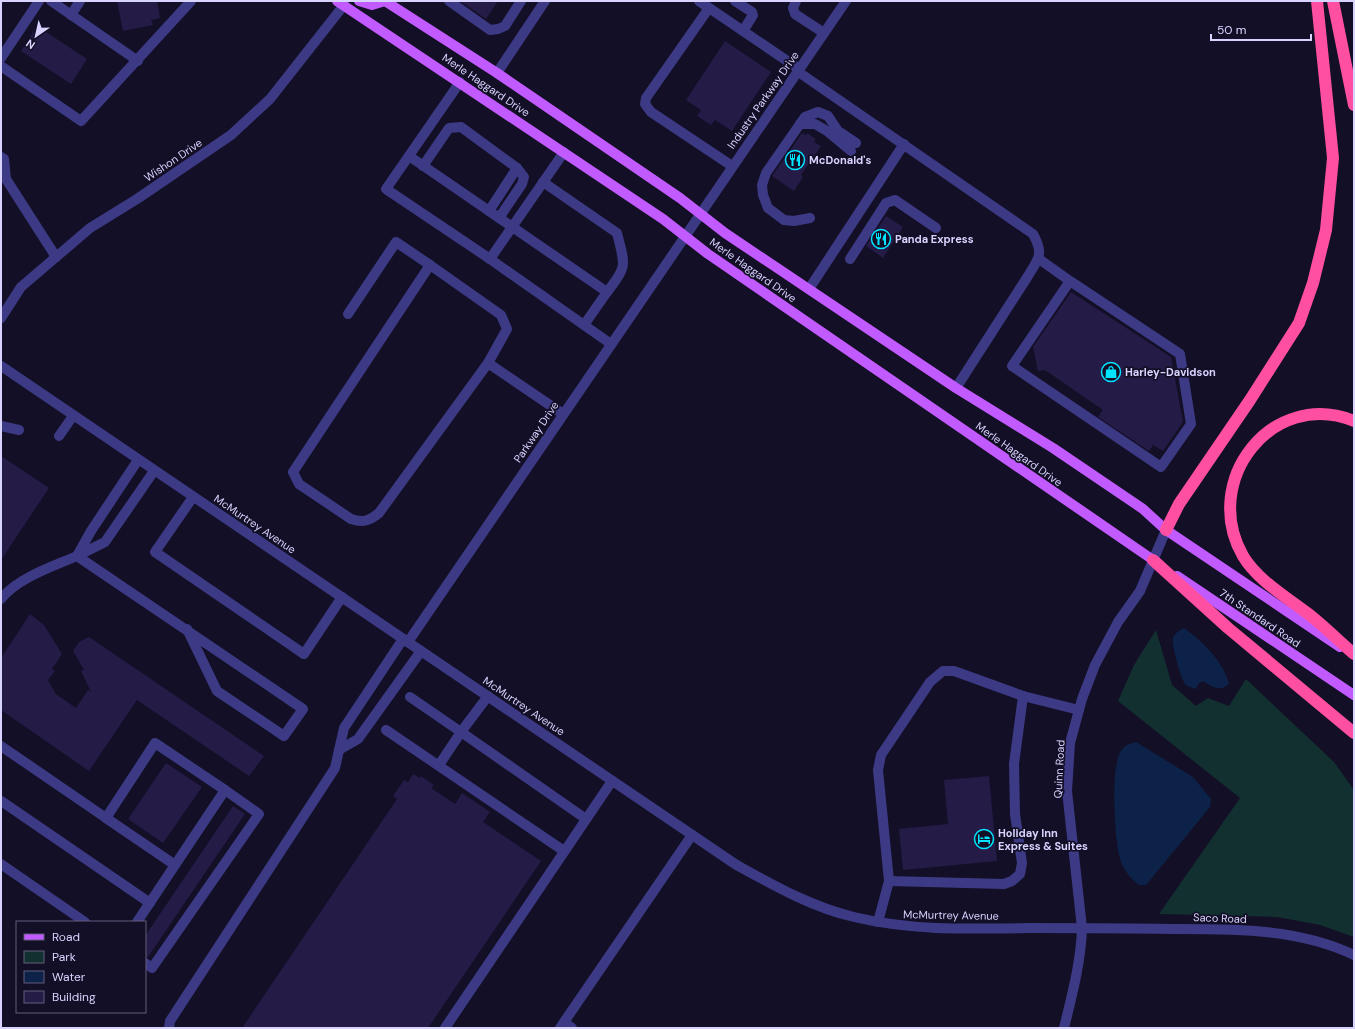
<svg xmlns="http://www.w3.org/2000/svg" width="1355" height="1029" font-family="'DM Sans',sans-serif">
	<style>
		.green { fill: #12302f }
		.water { fill: #0c2248 }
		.building { fill: #241b47 }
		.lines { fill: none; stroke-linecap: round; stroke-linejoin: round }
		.minor { stroke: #3d3a85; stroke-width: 10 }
		.major { stroke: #c25bff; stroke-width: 10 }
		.highway { stroke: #ff4fa3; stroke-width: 12 }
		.labels { text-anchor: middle; stroke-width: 3.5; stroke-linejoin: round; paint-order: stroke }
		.street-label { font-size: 11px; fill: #d9d4ff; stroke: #130f26 }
		.poi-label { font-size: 11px; font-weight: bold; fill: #d9d4ff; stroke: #130f26; text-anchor: start }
	</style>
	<rect width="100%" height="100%" fill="#130f26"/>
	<!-- green -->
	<path class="green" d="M1156,630L1172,685L1196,706L1208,698L1229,706L1246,679L1334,762L1354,790V937L1320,925L1277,917L1159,914L1240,798L1118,701L1134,665Z"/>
	<!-- water -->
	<g class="water">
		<path d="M1184,628C1202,641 1224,662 1229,684C1220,692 1212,687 1203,681L1199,683L1196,689C1192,688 1188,687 1185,684C1181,679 1171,644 1173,638C1174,634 1180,630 1184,628Z"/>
		<path d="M1136,742L1193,777L1211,799L1210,807L1146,885H1139C1129,877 1122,868 1119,855C1115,836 1110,766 1121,751C1125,745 1129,744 1136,742Z"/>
	</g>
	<!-- building -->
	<g class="building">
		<path d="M117,1H157L160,18L151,20L153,25L123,31Z"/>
		<path d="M460,1H498L486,19Z"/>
		<path d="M37,26L87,59L71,84L21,51Z"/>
		<path d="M725,41L771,72L732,131L715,120L711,125L697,116L701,110L686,100Z"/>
		<path d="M802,133L806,135L807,133L816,139L814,142L821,146L801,175L803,177L794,191L772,176Z"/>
		<path d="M886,216L903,227L883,258L866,246Z"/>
		<path d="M1071,292L1171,357L1183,422L1163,451L1153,445L1149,451L1098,417L1103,410L1045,370L1038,371L1033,347Z"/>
		<path d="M1,456L49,488L1,560Z"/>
		<path d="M30,614L44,625L62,654L52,669L55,671L48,680L56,694L76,708L88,690L91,692L81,671L84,670L73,651L79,642L89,637L264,756L249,776L137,700L89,771L1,710V658Z"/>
		<path d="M166,763L202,787L163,843L128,819Z"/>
		<path d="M413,774L420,778L421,776L434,785L431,788L455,804L462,793L490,812L483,822L541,861L428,1028H242L397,799L393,796L404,780L408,782Z"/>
		<path d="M989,776L997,861L903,870L899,829L948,824L944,780Z"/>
		<path d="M233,806L245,814L148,957H145V936Z"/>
	</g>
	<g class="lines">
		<!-- minor -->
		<g class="minor">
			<path d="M51,1L138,61"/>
			<path d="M449,1L490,30L498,29L505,26L521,1"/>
			<path d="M699,1L799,69"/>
			<path d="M735,1L752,12L753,15L743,31"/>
			<path d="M796,1L793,8L795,14L824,33"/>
			<path d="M709,8L646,98L645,104L651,112L732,166"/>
			<path d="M71,15L80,1"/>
			<path d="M1,58L39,1"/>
			<path d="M1,66L81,121L191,1"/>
			<path d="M797,71L1033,234C1044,254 1039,258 1028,276L956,388"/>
			<path d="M497,73L545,1"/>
			<path d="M460,82L386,189L490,259L564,152"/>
			<path d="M800,124L805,117L818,112L828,116L838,131L856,143"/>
			<path d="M409,156L607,292L584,325"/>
			<path d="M1,157L4,159L6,179L56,257"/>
			<path d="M423,166L449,128L461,127L517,168L524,177L522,184L499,218"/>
			<path d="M543,182L617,233C625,265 628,266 607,292"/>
			<path d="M489,211L517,168"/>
			<path d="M810,218L794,221L784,220L768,208L763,195L762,185L766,173L800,124H815L827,131L851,151"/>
			<path d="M490,259L611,344"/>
			<path d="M850,259L886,203L895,200L936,228"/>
			<path d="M1039,259L1070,281L1012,366L1161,467L1191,424L1180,354L1070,281"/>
			<path d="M809,289L904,144"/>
			<path d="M348,314L396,242L430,265"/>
			<path d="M1,318L21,287L90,228L137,199L231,135L270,99L344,5"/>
			<path d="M488,363L379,513C369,521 363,523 351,519L299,484L293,472L430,265L501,315L507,329L488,363L563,414"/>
			<path d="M1,366L735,864C773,885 811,907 854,917C912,931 970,929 1029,928C1076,928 1124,928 1172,929C1233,929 1298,928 1354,955"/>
			<path d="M1,426L19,430"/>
			<path d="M59,436L73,416"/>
			<path d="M138,460L91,531L77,556L105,542L154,471"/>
			<path d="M193,497L155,552L304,654L342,597"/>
			<path d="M1,599C17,578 54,566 77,556L303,709L284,736L217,691L187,629"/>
			<path d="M403,639L344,728L339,750L358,739L421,651"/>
			<path d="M408,642L846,1"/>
			<path d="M488,696L461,732L586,819"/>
			<path d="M410,697L461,732L439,765"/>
			<path d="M386,730L564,851"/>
			<path d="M1,746L106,818L155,743L225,790L137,922"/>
			<path d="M1,801L150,903"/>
			<path d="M106,818L175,865"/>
			<path d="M1,864L85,922"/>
			<path d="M889,881L1004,884L1012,881L1020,874L1022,863L1015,814L1014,764L1023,696"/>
			<path d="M878,922L889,881L878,770L881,755L930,682L943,671H954L1023,696L1079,710"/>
			<path d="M145,963L152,968L259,814L225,790"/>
			<path d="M564,1022L572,1028"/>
			<path d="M169,1028L170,1021L335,768L339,750"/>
			<path d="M445,1028L612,781"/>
			<path d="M560,1028L692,835"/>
			<path d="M1064,1028C1072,995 1081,962 1082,928L1067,791L1070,743L1082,699L1095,665L1118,622L1140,591L1166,530"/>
		</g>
		<!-- major -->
		<g class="major">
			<path d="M337,1L663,219L708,254L1159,564"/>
			<path d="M359,1L372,5L385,1"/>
			<path d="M385,1L497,73L680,198L725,233L956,388L1053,448L1143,509L1166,530L1340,647"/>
			<path d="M1177,576L1354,695"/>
		</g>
		<!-- highway -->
		<g class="highway">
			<path d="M1333,1L1354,105"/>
			<path d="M1354,421C1272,388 1200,481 1243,556C1258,581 1288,598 1311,616C1326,628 1340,642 1354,654"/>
			<path d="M1166,530L1179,504L1250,400L1299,323L1313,283L1326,230L1333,158L1317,1"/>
			<path d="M1153,560L1228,628L1354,733"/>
		</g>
	</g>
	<!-- icons -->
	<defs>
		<symbol id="restaurant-ring" viewBox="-11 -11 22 22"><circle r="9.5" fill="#130f26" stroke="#00e5ff" stroke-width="1.5"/><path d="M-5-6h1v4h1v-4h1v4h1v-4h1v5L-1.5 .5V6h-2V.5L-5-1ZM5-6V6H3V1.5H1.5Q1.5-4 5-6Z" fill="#00e5ff"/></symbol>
		<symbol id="shop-ring" viewBox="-11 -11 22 22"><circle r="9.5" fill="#130f26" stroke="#00e5ff" stroke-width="1.5"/><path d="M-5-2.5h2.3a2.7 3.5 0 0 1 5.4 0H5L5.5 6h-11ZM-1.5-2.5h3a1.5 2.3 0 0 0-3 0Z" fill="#00e5ff"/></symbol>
		<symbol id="hotel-ring" viewBox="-11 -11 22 22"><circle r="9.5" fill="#130f26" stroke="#00e5ff" stroke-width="1.5"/><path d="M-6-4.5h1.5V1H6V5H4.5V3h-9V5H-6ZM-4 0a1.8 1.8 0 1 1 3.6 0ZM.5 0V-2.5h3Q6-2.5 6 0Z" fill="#00e5ff"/></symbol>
	</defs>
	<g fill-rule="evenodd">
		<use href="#restaurant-ring" x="784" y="149" width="22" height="22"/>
		<use href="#restaurant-ring" x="870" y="228" width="22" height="22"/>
		<use href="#shop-ring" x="1100" y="361" width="22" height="22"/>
		<use href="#hotel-ring" x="973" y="828" width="22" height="22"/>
	</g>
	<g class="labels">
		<!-- street labels -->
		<g class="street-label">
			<text transform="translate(486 85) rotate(34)" y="4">Merle Haggard Drive</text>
			<text transform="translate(763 100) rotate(-55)" y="4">Industry Parkway Drive</text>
			<text transform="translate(173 160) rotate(-34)" y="4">Wishon Drive</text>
			<text transform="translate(753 270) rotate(35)" y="4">Merle Haggard Drive</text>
			<text transform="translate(536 432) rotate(-56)" y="4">Parkway Drive</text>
			<text transform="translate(1019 454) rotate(35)" y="4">Merle Haggard Drive</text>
			<text transform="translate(255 524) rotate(34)" y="4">McMurtrey Avenue</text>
			<text transform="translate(1260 618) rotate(34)" y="4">7th Standard Road</text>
			<text transform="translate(524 706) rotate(34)" y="4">McMurtrey Avenue</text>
			<text transform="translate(1059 769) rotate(-87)" y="4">Quinn Road</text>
			<text transform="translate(951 915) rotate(1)" y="4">McMurtrey Avenue</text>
			<text transform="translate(1220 918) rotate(2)" y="4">Saco Road</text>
		</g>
		<!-- poi labels -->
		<g class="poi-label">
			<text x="809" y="164">McDonald's</text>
			<text x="895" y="243">Panda Express</text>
			<text x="1125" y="376">Harley-Davidson</text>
			<text x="998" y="837">Holiday Inn<tspan x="998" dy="13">Express &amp; Suites</tspan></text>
		</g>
	</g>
	<!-- border -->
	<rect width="1355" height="1029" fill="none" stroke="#d9d4ff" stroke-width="4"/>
	<!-- legend -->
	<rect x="16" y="921" width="130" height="92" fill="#130f26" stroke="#625e7d"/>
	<rect x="24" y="934" width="20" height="6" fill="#c25bff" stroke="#625e7d"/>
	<text x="52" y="941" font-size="12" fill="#d9d4ff">Road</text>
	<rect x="24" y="951" width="20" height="12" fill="#12302f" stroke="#625e7d"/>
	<text x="52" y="961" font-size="12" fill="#d9d4ff">Park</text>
	<rect x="24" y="971" width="20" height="12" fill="#0c2248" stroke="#625e7d"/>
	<text x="52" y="981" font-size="12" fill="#d9d4ff">Water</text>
	<rect x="24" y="991" width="20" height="12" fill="#241b47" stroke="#625e7d"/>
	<text x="52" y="1001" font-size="12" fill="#d9d4ff">Building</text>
	<!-- north arrow -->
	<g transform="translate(36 36) rotate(214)" stroke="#130f26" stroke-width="3" paint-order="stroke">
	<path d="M0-3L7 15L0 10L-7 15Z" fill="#d9d4ff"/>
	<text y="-6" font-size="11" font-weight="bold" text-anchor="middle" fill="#d9d4ff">N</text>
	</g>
	<!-- scale -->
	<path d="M1211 34v6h100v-6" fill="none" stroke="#d9d4ff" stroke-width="2"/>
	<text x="1217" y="34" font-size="12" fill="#d9d4ff" stroke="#130f26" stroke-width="3" paint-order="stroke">50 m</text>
</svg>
